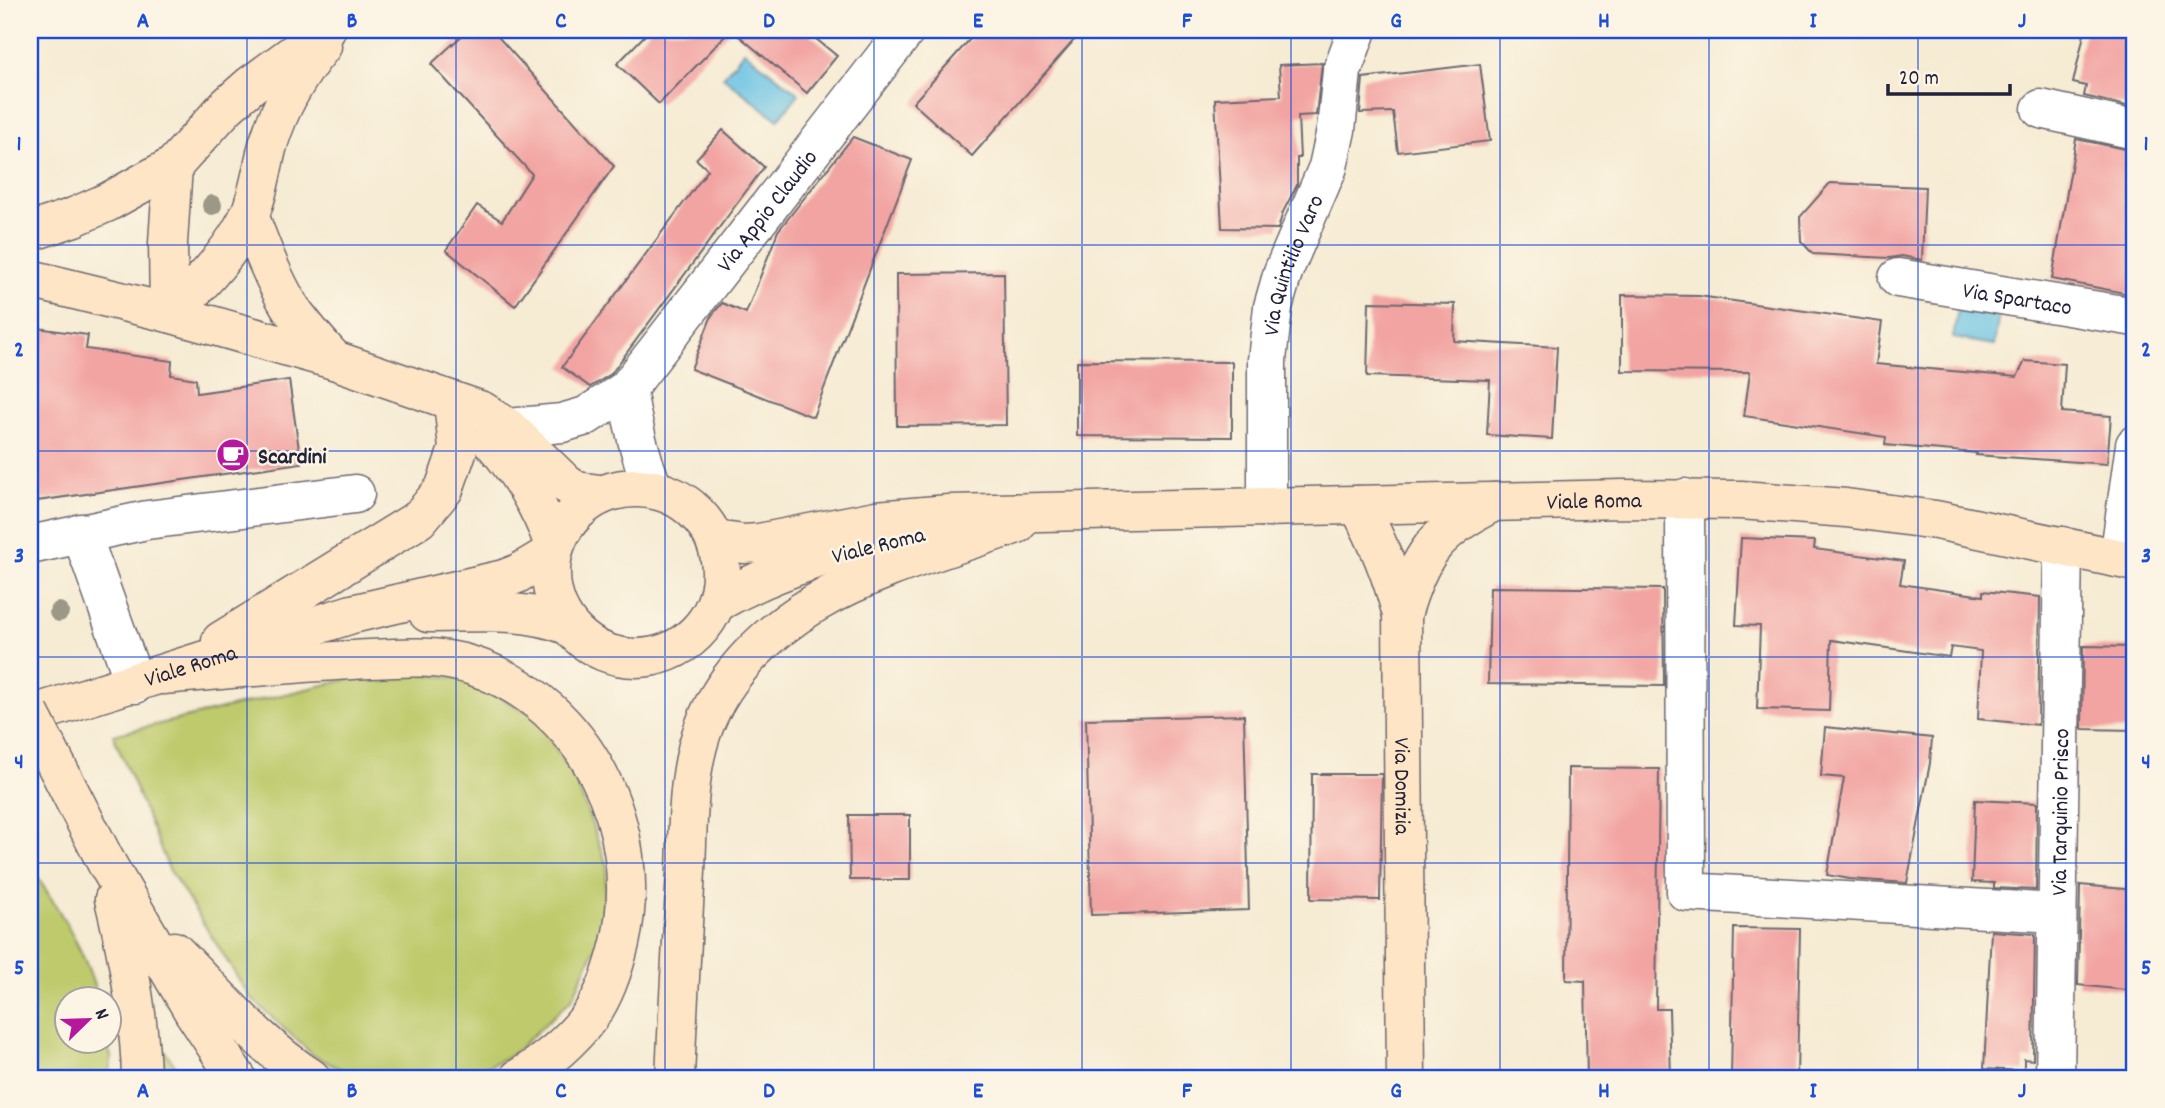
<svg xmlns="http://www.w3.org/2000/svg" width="2165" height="1108" font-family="Dekko,sans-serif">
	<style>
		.green { fill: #beca6c; stroke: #707654; stroke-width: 2 }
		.water { fill: #65c1e3; stroke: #44728f; stroke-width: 2 }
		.building { fill: #f2a4a2 }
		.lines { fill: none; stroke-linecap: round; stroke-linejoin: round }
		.street-casing { stroke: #6c6870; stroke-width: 41 }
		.secondary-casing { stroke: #6c6870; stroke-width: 41 }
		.street { stroke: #fff; stroke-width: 38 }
		.secondary { stroke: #fde5c5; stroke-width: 38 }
		.secondary-bridge-casing { stroke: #6c6870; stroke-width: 41; stroke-linecap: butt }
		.secondary-bridge { stroke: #fde5c5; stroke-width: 38 }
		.tree { fill: #9b9888 }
		.grid { fill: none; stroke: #1d4ed8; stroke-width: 2; stroke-opacity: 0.55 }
		.labels { text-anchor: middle; stroke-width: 5; stroke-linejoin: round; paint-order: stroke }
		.street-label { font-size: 23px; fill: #22223b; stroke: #fcf5e5 }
		.poi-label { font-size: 23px; font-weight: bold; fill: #22223b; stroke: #fcf5e5; text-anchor: start }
		.neatline { fill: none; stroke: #1d4ed8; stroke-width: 2.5 }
		.grid-label { font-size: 23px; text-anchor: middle; font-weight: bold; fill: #1d4ed8 }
	</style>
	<rect width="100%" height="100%" fill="#fcf5e5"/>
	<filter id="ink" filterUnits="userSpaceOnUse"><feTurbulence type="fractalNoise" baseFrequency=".0143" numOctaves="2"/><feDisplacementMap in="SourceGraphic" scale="14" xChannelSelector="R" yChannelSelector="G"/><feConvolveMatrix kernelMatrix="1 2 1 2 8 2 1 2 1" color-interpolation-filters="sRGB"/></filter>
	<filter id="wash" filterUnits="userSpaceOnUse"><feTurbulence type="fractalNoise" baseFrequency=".00686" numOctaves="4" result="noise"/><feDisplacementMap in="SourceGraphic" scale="28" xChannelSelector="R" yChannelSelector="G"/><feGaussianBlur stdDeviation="1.57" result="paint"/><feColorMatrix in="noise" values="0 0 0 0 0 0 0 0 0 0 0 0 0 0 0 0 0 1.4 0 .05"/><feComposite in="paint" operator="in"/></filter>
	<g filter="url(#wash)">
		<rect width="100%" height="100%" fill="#f6ebd3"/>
		<!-- green -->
		<g class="green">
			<path d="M387,670L463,679L534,715L575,779L607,865L601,935L572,999L513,1054L473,1074L445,1078H358L313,1055L250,997L169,869L113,735Z"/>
			<path d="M30,865C57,907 86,950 98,999L66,1000V1042H107L111,1057L110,1078H30Z"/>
			<path d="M162,1047L184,1078H162Z"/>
		</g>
		<!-- water -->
		<g class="water">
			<path d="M744,51L799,94L778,120L723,77Z"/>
			<path d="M1958,308L1999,315L1994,345L1953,338Z"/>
		</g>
		<g id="blocks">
			<!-- building -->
			<g class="building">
				<path d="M468,30H492L614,166L515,306L446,250L477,205L502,221L532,174L431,64Z"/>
				<path d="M650,30H731L659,104L617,64Z"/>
				<path d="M732,30H805L837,56L807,93Z"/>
				<path d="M978,30H1083L972,156L913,103Z"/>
				<path d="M2085,30H2135V108L2084,96L2086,86L2073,83Z"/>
				<path d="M1322,63L1316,115L1298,116L1300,158H1297V185L1283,212L1278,229L1222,228L1215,99L1281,96L1279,65Z"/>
				<path d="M1480,64L1490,141L1398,152L1393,112L1360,113L1363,78Z"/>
				<path d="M723,130L764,167L611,374L590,387L562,367L708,170L696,159Z"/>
				<path d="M853,137L912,160L813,417L691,369L712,315L722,303L746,313L778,231Z"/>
				<path d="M2076,139L2135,151V295L2052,279Z"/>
				<path d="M1830,183L1925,187L1922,260L1902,256L1889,258L1813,254L1801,241L1800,217Z"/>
				<path d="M1004,273L1006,425L897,426L896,274Z"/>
				<path d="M1622,295L1699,296L1882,322L1876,364L2017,377L2025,361L2065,364L2062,412L2111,416L2107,464L1976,455L1977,453L1885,445L1886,437L1744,416L1750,372L1622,371Z"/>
				<path d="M1369,302L1455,304L1454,341L1557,347L1552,439L1487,435L1490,380L1367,376Z"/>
				<path d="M30,327L88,335L86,349L172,361L171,375L196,379L197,393L289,380L301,463L30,502Z"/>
				<path d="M1077,361L1232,362V437L1077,436Z"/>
				<path d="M1741,538L1815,541L1814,549L1904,561L1900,584L1983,596V591L2040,597L2038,725L1978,719L1981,651L1951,647L1949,657L1831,640L1829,711L1757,709L1760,626L1736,625Z"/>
				<path d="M1490,587L1663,589L1664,686L1488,684Z"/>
				<path d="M2083,646L2135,647V730L2082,729Z"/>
				<path d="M1244,715L1249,910L1091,915L1086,719Z"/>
				<path d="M1825,727L1932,738L1930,763L1907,883L1850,879L1827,875L1844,778L1821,776Z"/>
				<path d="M1568,768L1659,769L1656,1009H1669L1671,1078H1587L1585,981L1566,980Z"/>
				<path d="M1312,774H1382L1380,900L1311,899Z"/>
				<path d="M1975,800L2037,803L2036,890L1994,888V883L1972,882Z"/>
				<path d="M849,815H910V880H850Z"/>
				<path d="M2080,885L2135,890V991L2078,985Z"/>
				<path d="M1734,928L1800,929L1797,1078H1731Z"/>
				<path d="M1991,931L2035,934L2033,1060L2024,1059V1071L1984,1069Z"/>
			</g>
		</g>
	</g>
	<g filter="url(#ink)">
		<use href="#blocks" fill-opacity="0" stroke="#6c6870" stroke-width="2"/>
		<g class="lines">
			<defs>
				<g id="street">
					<path d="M2041,109L2135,130"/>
					<path id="s1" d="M1898,278L2135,317"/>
					<path d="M627,389C632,424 640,456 653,489"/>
					<path id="s2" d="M508,428L562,423L586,416L627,389L906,30"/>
					<path d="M1685,498L1686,892L2057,913"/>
					<path id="s3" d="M1267,508V360L1273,307L1283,272L1328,167L1336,130L1342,71L1357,30"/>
					<path d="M81,533L135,684"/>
					<path d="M30,545L147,520L355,494"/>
					<path d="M2119,558L2135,445"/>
					<path id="s4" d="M2055,1078L2063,546"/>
				</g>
				<g id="secondary">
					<path d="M249,215C261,246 272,277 289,305C302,325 318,342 334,360"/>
					<path d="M30,232L74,217L108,202L173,166L226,107L251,85L326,30"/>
					<path d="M30,279L169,313L334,360L482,411L508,428L566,484L577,491L600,494"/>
					<path d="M169,313C200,286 229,255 248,218C258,198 262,167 268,145C279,108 297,76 322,46"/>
					<path d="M169,313L168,243L173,166"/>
					<path d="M491,440C519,471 540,506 554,545"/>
					<circle cx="636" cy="573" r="85"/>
					<path id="s5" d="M1358,505C1378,541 1392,575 1402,615L1406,1078"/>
					<path id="s6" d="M715,540L744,544L759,543L876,520L949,514L1623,499L1741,500L1846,508L1936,520L2135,562"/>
					<path d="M716,603C768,573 825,554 884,541"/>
					<path d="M428,613C474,613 523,607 567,625"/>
					<path d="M1402,615C1420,553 1436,531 1494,502"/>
					<path d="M221,641L419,519L444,489L458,449L453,401"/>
					<path d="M163,675C226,670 289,663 353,660C393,658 434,653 473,666C587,704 646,829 620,943C614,968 606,994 590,1016C571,1041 546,1062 519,1078"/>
					<path id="s7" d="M30,715L352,614L504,579L517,574L552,553"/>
					<path d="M106,862L193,1011L237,1078"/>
					<path d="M114,899C128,957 140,1018 141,1078"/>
					<path d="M174,951C217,994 259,1045 311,1078"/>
					<path d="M675,1078C678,1009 682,940 686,871C688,823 687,769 705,724C725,673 768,632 814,604C876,567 949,548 1017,524"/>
				</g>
			</defs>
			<!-- street casing -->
			<use href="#street" class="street-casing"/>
			<!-- secondary casing -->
			<use href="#secondary" class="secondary-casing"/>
			<!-- street -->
			<use href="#street" class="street"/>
			<!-- secondary -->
			<use href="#secondary" class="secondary"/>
			<defs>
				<path id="secondary-bridge" d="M30,714L106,862"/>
			</defs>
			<!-- secondary-bridge casing -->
			<use href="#secondary-bridge" class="secondary-bridge-casing"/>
			<!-- secondary-bridge -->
			<use href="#secondary-bridge" class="secondary-bridge"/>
		</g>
		<!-- trees -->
		<g class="tree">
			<circle cx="212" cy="205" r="10"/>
			<circle cx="59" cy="612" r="10"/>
		</g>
	</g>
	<!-- grid -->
	<path class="grid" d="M247,30V1078M456,30V1078M665,30V1078M874,30V1078M1082,30V1078M1291,30V1078M1500,30V1078M1709,30V1078M1918,30V1078M30,245H2135M30,451H2135M30,657H2135M30,863H2135"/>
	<!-- icons -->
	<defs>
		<symbol id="cafe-disc" viewBox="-11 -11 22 22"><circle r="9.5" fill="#b5179e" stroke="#fcf5e5"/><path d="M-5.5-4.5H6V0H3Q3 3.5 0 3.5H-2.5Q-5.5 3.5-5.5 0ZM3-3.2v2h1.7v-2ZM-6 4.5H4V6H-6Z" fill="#fff"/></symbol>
	</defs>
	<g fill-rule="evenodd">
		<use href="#cafe-disc" x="214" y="436" width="38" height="38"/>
	</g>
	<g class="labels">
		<!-- street labels -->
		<g class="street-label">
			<text dy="8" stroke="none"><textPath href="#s2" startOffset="355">Via Appio Claudio</textPath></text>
			<text dy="8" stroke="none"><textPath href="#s3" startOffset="247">Via Quintilio Varo</textPath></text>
			<text dy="8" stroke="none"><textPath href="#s1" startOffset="121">Via Spartaco</textPath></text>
			<text dy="8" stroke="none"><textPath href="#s6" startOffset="882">Viale Roma</textPath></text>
			<text transform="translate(878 544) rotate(-14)" y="8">Viale Roma</text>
			<text dy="8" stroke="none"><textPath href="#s7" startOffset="168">Viale Roma</textPath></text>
			<text dy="8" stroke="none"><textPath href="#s5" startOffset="290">Via Domizia</textPath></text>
			<text dy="8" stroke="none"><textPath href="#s4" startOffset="266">Via Tarquinio Prisco</textPath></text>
		</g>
		<!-- poi labels -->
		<g class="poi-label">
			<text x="258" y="463">Scardini</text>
		</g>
	</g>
	<!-- margin -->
	<rect width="2165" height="1108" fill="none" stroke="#fcf5e5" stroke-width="77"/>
	<!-- north arrow -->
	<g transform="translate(88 1020) rotate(67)"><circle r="33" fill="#fcf5e5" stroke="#a5a1a1" stroke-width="2"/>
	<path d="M0-5L12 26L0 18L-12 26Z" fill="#b5179e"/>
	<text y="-10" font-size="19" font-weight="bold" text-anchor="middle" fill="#22223b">N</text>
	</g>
	<!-- scale -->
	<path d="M1888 84v10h122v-10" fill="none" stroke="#22223b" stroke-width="3.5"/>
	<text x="1899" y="84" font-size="21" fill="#22223b" stroke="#fcf5e5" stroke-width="5" paint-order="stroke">20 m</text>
	<rect x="38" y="38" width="2088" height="1032" class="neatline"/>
	<g class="grid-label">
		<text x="143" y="27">A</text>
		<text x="352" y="27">B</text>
		<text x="561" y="27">C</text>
		<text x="769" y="27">D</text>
		<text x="978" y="27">E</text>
		<text x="1187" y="27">F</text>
		<text x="1396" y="27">G</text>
		<text x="1604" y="27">H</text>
		<text x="1813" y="27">I</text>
		<text x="2022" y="27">J</text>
		<text x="19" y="150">1</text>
		<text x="2146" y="150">1</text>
		<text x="19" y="356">2</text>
		<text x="2146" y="356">2</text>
		<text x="19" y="562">3</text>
		<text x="2146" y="562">3</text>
		<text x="19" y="768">4</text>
		<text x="2146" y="768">4</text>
		<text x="19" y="974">5</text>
		<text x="2146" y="974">5</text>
		<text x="143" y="1097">A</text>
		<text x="352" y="1097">B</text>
		<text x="561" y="1097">C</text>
		<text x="769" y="1097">D</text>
		<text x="978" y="1097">E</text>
		<text x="1187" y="1097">F</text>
		<text x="1396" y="1097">G</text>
		<text x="1604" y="1097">H</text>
		<text x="1813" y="1097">I</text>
		<text x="2022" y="1097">J</text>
	</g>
</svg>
